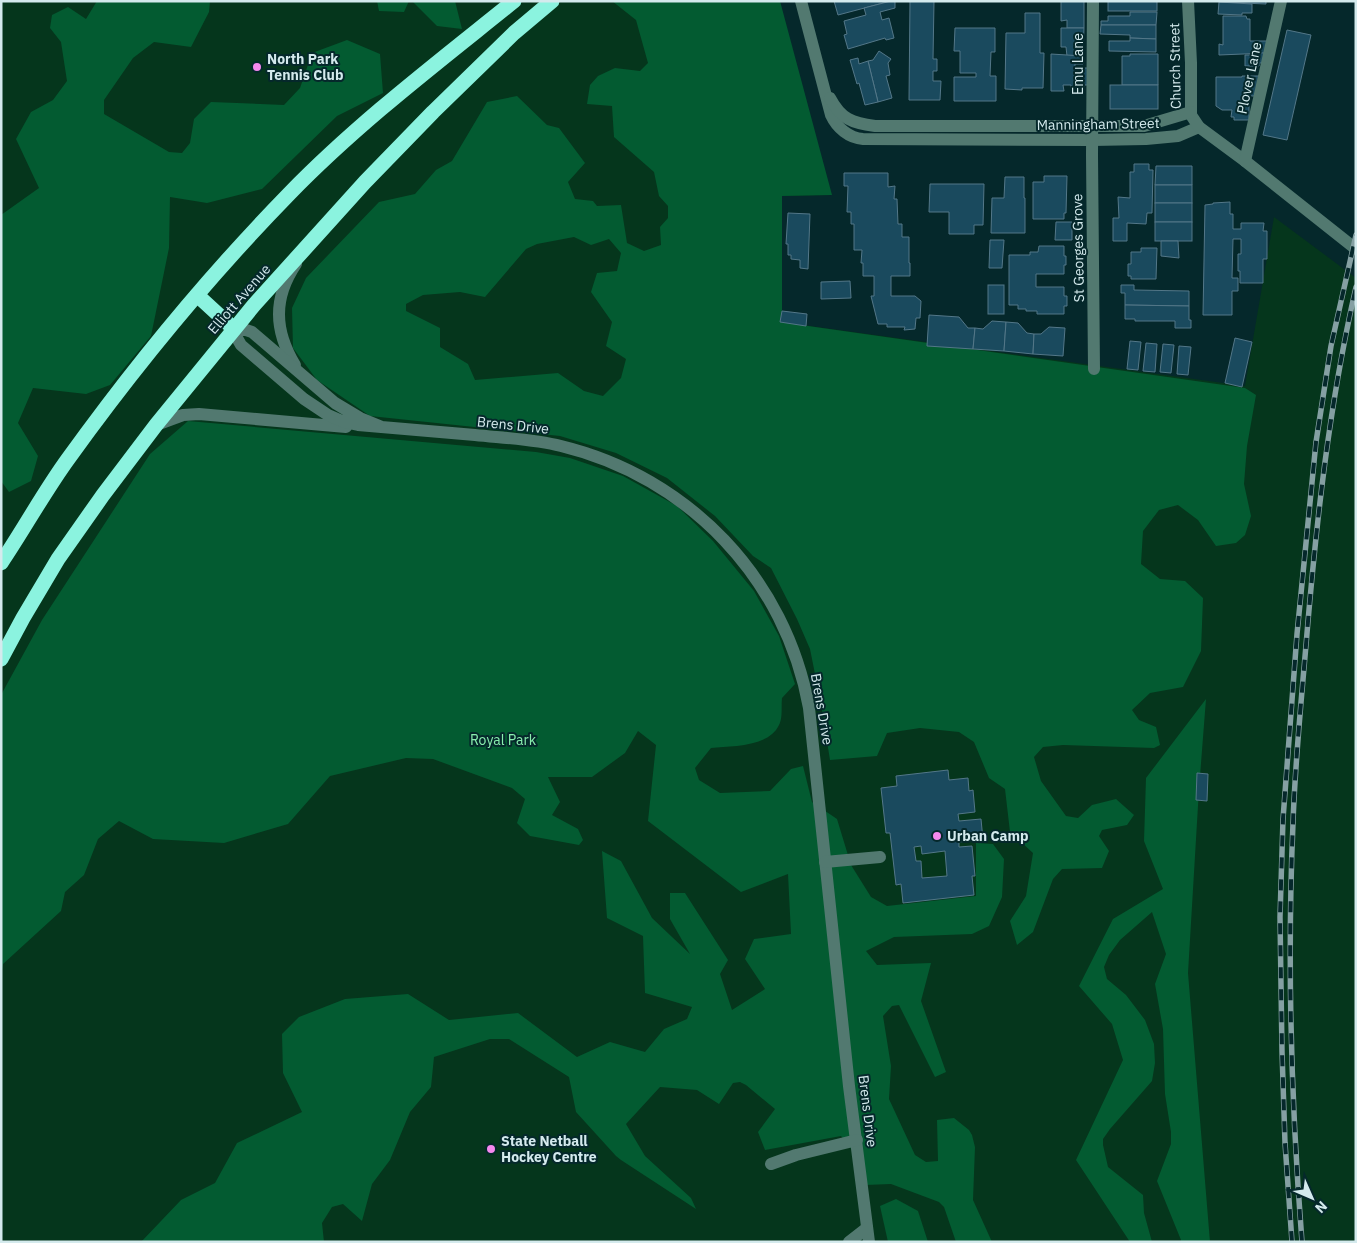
<svg xmlns="http://www.w3.org/2000/svg" width="1357" height="1243" font-family="'IBM Plex Sans',sans-serif">
	<style>
		.green { fill: #05361c }
		.forest { fill: #035b31; fill-rule: evenodd }
		.building { fill: #1a4a5e; stroke: #537788; fill-rule: evenodd }
		.lines { fill: none; stroke-linecap: round; stroke-linejoin: round }
		.minor { stroke: #527970; stroke-width: 12 }
		.highway { stroke: #8bf3df; stroke-width: 15 }
		.rail-casing { stroke: #85a0a3; stroke-width: 5.5 }
		.rail { stroke: #05282b; stroke-width: 4; stroke-dasharray: 11; stroke-linecap: butt }
		.poi-dot { fill: #f689ee; stroke: #05282b; stroke-width: 2 }
		.labels { text-anchor: middle; stroke-width: 4; stroke-linejoin: round; paint-order: stroke }
		.poi-label { font-size: 14px; font-weight: bold; fill: #d4eaed; stroke: #05282b; text-anchor: start }
		.street-label { font-size: 14px; fill: #d4eaed; stroke: #05282b }
		.park-label { font-size: 14px; fill: #89eeae; stroke: #05282b }
	</style>
	<rect width="100%" height="100%" fill="#05282b"/>
	<!-- green -->
	<path class="green" d="M1,1H768L832,195L782,196V311L781,322L1245,386L1274,217L1356,278V1242H1Z"/>
	<!-- forest -->
	<g class="forest">
		<path d="M97,1H210L209,12L191,47L154,42L133,58L104,100V114L169,152L182,153L190,143L194,119L211,102L284,105L300,88L312,53L347,40L380,54L383,93L337,116L262,189L207,203L170,197L169,248L151,336L110,385L86,394L33,388L18,423L38,456L31,481L9,492L1,481V215L39,188L16,139L31,112L53,100L67,81L61,42L50,28L52,15L68,7L86,19Z"/>
		<path d="M377,1H409L404,12L379,11Z"/>
		<path d="M412,1H455L462,29L437,26Z"/>
		<path d="M612,1H780L832,195L782,196V311L780,322L1245,388L1256,395L1247,446L1244,484L1251,516L1245,535L1236,543L1216,546L1198,520L1178,505L1159,510L1143,531L1141,564L1160,579L1185,581L1203,598L1201,651L1183,687L1150,693L1132,710L1139,720L1156,727L1160,745L1154,748L1063,745L1043,747L1034,757L1041,781L1066,816L1078,818L1092,805L1116,799L1134,815L1127,825L1102,830L1099,836L1109,851L1102,868L1062,869L1053,879L1033,932L1017,945L1010,921L1026,896L1033,853L1010,832L1005,789L989,778L974,742L959,732L920,728L887,733L877,756L830,760L821,704L810,649L797,619L771,568L753,556L715,516L667,478L616,453L560,436L370,416L317,380L293,348L292,308L306,278L379,202L415,194L436,170L452,161L487,102L517,96L547,125L559,128L585,163L568,182L575,199L593,201L597,206L621,205L627,243L644,251L661,245L660,227L668,218V206L659,196L654,172L614,137L612,106L587,104L590,85L598,76L615,68L640,71L648,63L636,20ZM574,237L591,245L609,239L621,253L617,271L597,273L591,292L612,322L606,346L626,359L621,378L603,396L584,391L558,373L475,380L468,364L440,347V328L406,311V304L423,295L460,292L485,297L526,249L537,244Z"/>
		<path d="M188,421L536,452L570,458L623,476L677,506L713,541L754,591L779,636L795,684L782,698C781,706 783,718 779,725C769,747 732,746 711,748L695,768L699,780L720,793L770,791L791,769L803,766L812,802L837,819L851,865L871,897L887,906L976,896V843L993,844L1004,859L1002,897L989,926L972,934L894,937L866,951L877,965L931,963L921,1001L946,1072L935,1077L899,1005L892,1006L883,1016L891,1066L889,1099L915,1155L926,1162L938,1161L937,1120L954,1118L969,1130L972,1135L975,1147L973,1200L992,1242H956L944,1207L939,1202L891,1184L865,1185L856,1155L841,1136L765,1150L758,1132L775,1109L746,1085L740,1082L733,1083L719,1104L697,1090L660,1087L626,1124L645,1156L691,1198L696,1209L621,1160L616,1156L576,1112L569,1077L509,1039H490L434,1057L431,1087L410,1112L390,1160L372,1184L362,1221L343,1204L332,1207L322,1223L324,1242H141L181,1200L215,1183L237,1143L302,1112L283,1073L282,1034L299,1017L345,999L408,994L449,1020L518,1013L577,1057L610,1042L645,1052L664,1029L687,1019L692,1007L645,993L643,936L607,918L602,851L621,861L652,918L690,954L670,919V893H685L728,960L720,974L732,1010L765,989L745,959L754,939L791,934L788,874L741,892L648,821L656,745L638,731L625,753L592,777H548L560,802L552,815L578,829L583,840L579,845L530,836L517,823L525,799L512,788L433,759L406,758L330,776L288,824L224,843L153,839L119,821L98,839L84,875L65,892L61,911L3,964L1,976V695L42,620L150,454Z"/>
		<path d="M1206,699L1199,789L1188,973L1210,1242H1180L1181,1240L1157,1181L1171,1144V1132L1165,1094L1163,1029L1155,984L1166,954L1152,912L1120,940L1109,955L1104,967L1107,979L1126,995L1145,1020L1154,1044L1155,1063L1152,1081L1110,1129L1103,1139V1145L1108,1167L1143,1195L1144,1213L1152,1242H1130L1076,1160L1123,1060L1112,1024L1079,986L1113,919L1163,889L1144,841L1146,778Z"/>
		<path d="M896,1199L918,1211L928,1242H888L880,1206Z"/>
	</g>
	<!-- building -->
	<g class="building">
		<path d="M834,1H891L838,15Z"/>
		<path d="M891,1H895V8L880,12L882,20L889,18L894,38L886,40L885,38L848,49L844,35L847,34L844,21L866,15L864,8Z"/>
		<path d="M910,1H934L933,59H937V71H933V81H941L940,100H909Z"/>
		<path d="M1061,1H1084V28H1067V20L1061,21Z"/>
		<rect x="1108" y="1" width="49" height="10"/>
		<path d="M1219,1H1266V4L1219,2Z"/>
		<path d="M1219,2L1252,4V13H1242V15L1218,14Z"/>
		<path d="M1130,12H1157L1156,25H1101V21H1108V16H1130Z"/>
		<path d="M1025,13H1040V53H1044L1043,88H1022V90L1005,89L1006,33H1025Z"/>
		<path d="M1223,16H1246L1247,19H1250V41H1270L1267,53L1219,55V44L1223,45Z"/>
		<path d="M1101,25H1156V39L1130,38V35L1100,34Z"/>
		<path d="M955,28H995V52H991L990,76H996V101H954V77H976V73H960V51H954Z"/>
		<path d="M1061,28H1084L1083,56H1067L1066,47H1061Z"/>
		<path d="M1287,30L1311,35L1287,140L1263,135Z"/>
		<path d="M1130,38L1156,39V52L1109,51V41H1130Z"/>
		<path d="M879,51L891,59L888,63L890,75L886,76L892,98L878,102L868,61L873,60Z"/>
		<path d="M1250,53H1267L1264,63H1259V66H1245V55H1250Z"/>
		<path d="M1051,54L1083,56V64H1075V68H1092V85H1084V93H1071V85H1063L1064,91H1051Z"/>
		<path d="M1130,54H1158V85H1122V56H1130Z"/>
		<path d="M858,58L859,64L868,61L878,102L865,105L859,83L857,84L850,60Z"/>
		<path d="M1242,76H1261L1257,96H1249V120H1234V117H1231L1232,110H1222L1216,106V77H1242Z"/>
		<rect x="1110" y="85" width="48" height="24"/>
		<path d="M1134,164H1149V170H1153L1152,213H1147L1146,224L1127,223V241H1113V218H1119L1118,197L1130,198V172H1134Z"/>
		<path d="M1156,166H1192V185H1155Z"/>
		<path d="M844,173H888V187L895,186L894,199H897L898,224H902V237H909V263H910V276H891V296H915L921,301L920,318H916L915,329L904,330L905,327H887V324H878L871,296H874V276H863V263H861L862,250H854V224H851V212H847L848,186H844Z"/>
		<path d="M1044,176H1067L1066,213H1064V219H1033V182H1044Z"/>
		<path d="M1005,177H1024V198H1025V233H991L992,198H1004Z"/>
		<path d="M930,184H984L983,225H974V234H949V212H929Z"/>
		<rect x="1155" y="185" width="37" height="18"/>
		<path d="M1230,202V214H1233V229H1241V223H1264L1263,231H1267V259H1263V283H1240V271H1238V254H1241V239H1233L1232,278H1238V291H1232V315H1203L1205,205L1213,204V203Z"/>
		<rect x="1155" y="203" width="37" height="19"/>
		<path d="M788,213L810,214L808,269L800,268V260L791,259V255H788V244H786Z"/>
		<path d="M1056,222H1072V240H1055Z"/>
		<rect x="1155" y="222" width="37" height="19"/>
		<path d="M990,240H1004L1002,268H989Z"/>
		<path d="M1161,241H1178L1179,258L1161,256Z"/>
		<path d="M1039,246H1064V256H1066V265H1064V274H1036V287H1064V296H1067V306H1064V314H1037V311H1026V309H1018V305H1009V255H1030V252H1038Z"/>
		<path d="M1141,248H1157L1156,279H1131V276H1128V264H1131V252H1141Z"/>
		<path d="M850,281L851,298L821,299V282Z"/>
		<rect x="988" y="285" width="16" height="29"/>
		<path d="M1121,285H1134V290L1189,291V306L1125,305V293H1121Z"/>
		<path d="M1125,305L1189,306V320H1191V328H1175V321H1135V319H1125Z"/>
		<path d="M782,311L807,314L806,326L780,322Z"/>
		<path d="M929,315L959,317L968,328H975L973,349L927,346Z"/>
		<path d="M992,321L1006,322L1004,351L973,349L975,328L983,329Z"/>
		<path d="M1006,322L1018,323L1027,333L1034,334L1033,354L1004,351Z"/>
		<path d="M1049,327L1065,328L1063,356L1033,354L1034,334H1041Z"/>
		<path d="M1235,338L1252,342L1242,387L1225,383Z"/>
		<path d="M1130,341L1141,342L1138,370L1127,369Z"/>
		<path d="M1146,343L1157,344L1155,372L1143,371Z"/>
		<path d="M1163,344L1174,345L1171,373L1160,372Z"/>
		<path d="M1179,346L1191,347L1188,375L1177,374Z"/>
		<path d="M948,770L949,780L968,778L969,791L973,790L975,812L958,814L959,821L981,819L983,840L959,842V847L972,846L975,876H972L974,895L903,903L901,884L896,885L890,833H886L881,788L897,786L896,776ZM921,846L922,854L945,851L947,876L922,878L921,861H916L914,847Z"/>
		<path d="M1197,773L1208,774L1207,801L1196,800Z"/>
	</g>
	<g class="lines">
		<!-- minor -->
		<g class="minor">
			<path d="M801,1L831,115C837,128 849,138 863,139L1092,140L1146,139L1178,136L1199,127"/>
			<path d="M1093,1L1092,155L1094,369"/>
			<path d="M1188,1L1191,63V115L1199,127L1245,161L1356,249"/>
			<path d="M830,98C841,119 852,123 875,126H1144L1191,112"/>
			<path d="M1245,161L1281,1"/>
			<path d="M295,365C274,330 273,298 296,264"/>
			<path d="M156,425L183,415L199,414L346,427"/>
			<path d="M382,427L360,418L335,403L252,332L246,330L234,329L237,338L241,345L304,399L328,415L344,422L358,425C397,428 436,432 475,435C504,438 533,439 561,446C689,477 786,579 809,708L849,1086L869,1242"/>
			<path d="M825,862L880,857"/>
			<path d="M771,1164L796,1155L857,1140"/>
			<path d="M849,1242L867,1228"/>
		</g>
		<!-- highway -->
		<g class="highway">
			<path d="M197,295L234,329"/>
			<path d="M1,563C24,529 44,492 68,459C135,366 209,276 289,194C358,123 437,63 514,1"/>
			<path d="M1,659L23,618L58,559L103,495L156,425L254,305L365,182L433,112L514,33L552,1"/>
		</g>
		<defs>
			<g id="rail">
				<path d="M1292,1242L1285,1143L1282,1052L1280,917L1283,819L1297,634L1316,442L1331,346L1356,235"/>
				<path d="M1302,1242C1291,1102 1287,963 1293,823C1295,763 1301,704 1306,645C1316,524 1329,405 1356,287"/>
			</g>
		</defs>
		<!-- rail casing -->
		<use href="#rail" class="rail-casing"/>
		<!-- rail -->
		<use href="#rail" class="rail"/>
	</g>
	<!-- markers -->
	<g class="poi-dot">
		<circle cx="257" cy="67" r="5"/>
		<circle cx="937" cy="836" r="5"/>
		<circle cx="491" cy="1149" r="5"/>
	</g>
	<g class="labels">
		<!-- poi labels -->
		<g class="poi-label">
			<text x="267" y="64">North Park<tspan x="267" dy="16">Tennis Club</tspan></text>
			<text x="947" y="841">Urban Camp</text>
			<text x="501" y="1146">State Netball<tspan x="501" dy="16">Hockey Centre</tspan></text>
		</g>
		<!-- street labels -->
		<g class="street-label">
			<text transform="translate(1078 64) rotate(-90)" y="5">Emu Lane</text>
			<text transform="translate(1175 66) rotate(-91)" y="5">Church Street</text>
			<text transform="translate(1249 78) rotate(-78)" y="5">Plover Lane</text>
			<text transform="translate(1098 124) rotate(-1)" y="5">Manningham Street</text>
			<text transform="translate(1078 248) rotate(-91)" y="5">St Georges Grove</text>
			<text transform="translate(239 299) rotate(-49)" y="5">Elliott Avenue</text>
			<text transform="translate(513 425) rotate(6)" y="5">Brens Drive</text>
			<text transform="translate(822 709) rotate(80)" y="5">Brens Drive</text>
			<text transform="translate(868 1111) rotate(83)" y="5">Brens Drive</text>
		</g>
		<!-- park labels -->
		<g class="park-label">
			<text x="503" y="745">Royal Park</text>
		</g>
	</g>
	<!-- border -->
	<rect width="1357" height="1243" fill="none" stroke="#d4eaed" stroke-width="5"/>
	<!-- north arrow -->
	<g transform="translate(1312 1198) rotate(135)" stroke="#05282b" stroke-width="4" paint-order="stroke">
	<path d="M0-4L9 19L0 12L-9 19Z" fill="#d4eaed"/>
	<text y="-8" font-size="14" font-weight="bold" text-anchor="middle" fill="#d4eaed">N</text>
	</g>
</svg>
